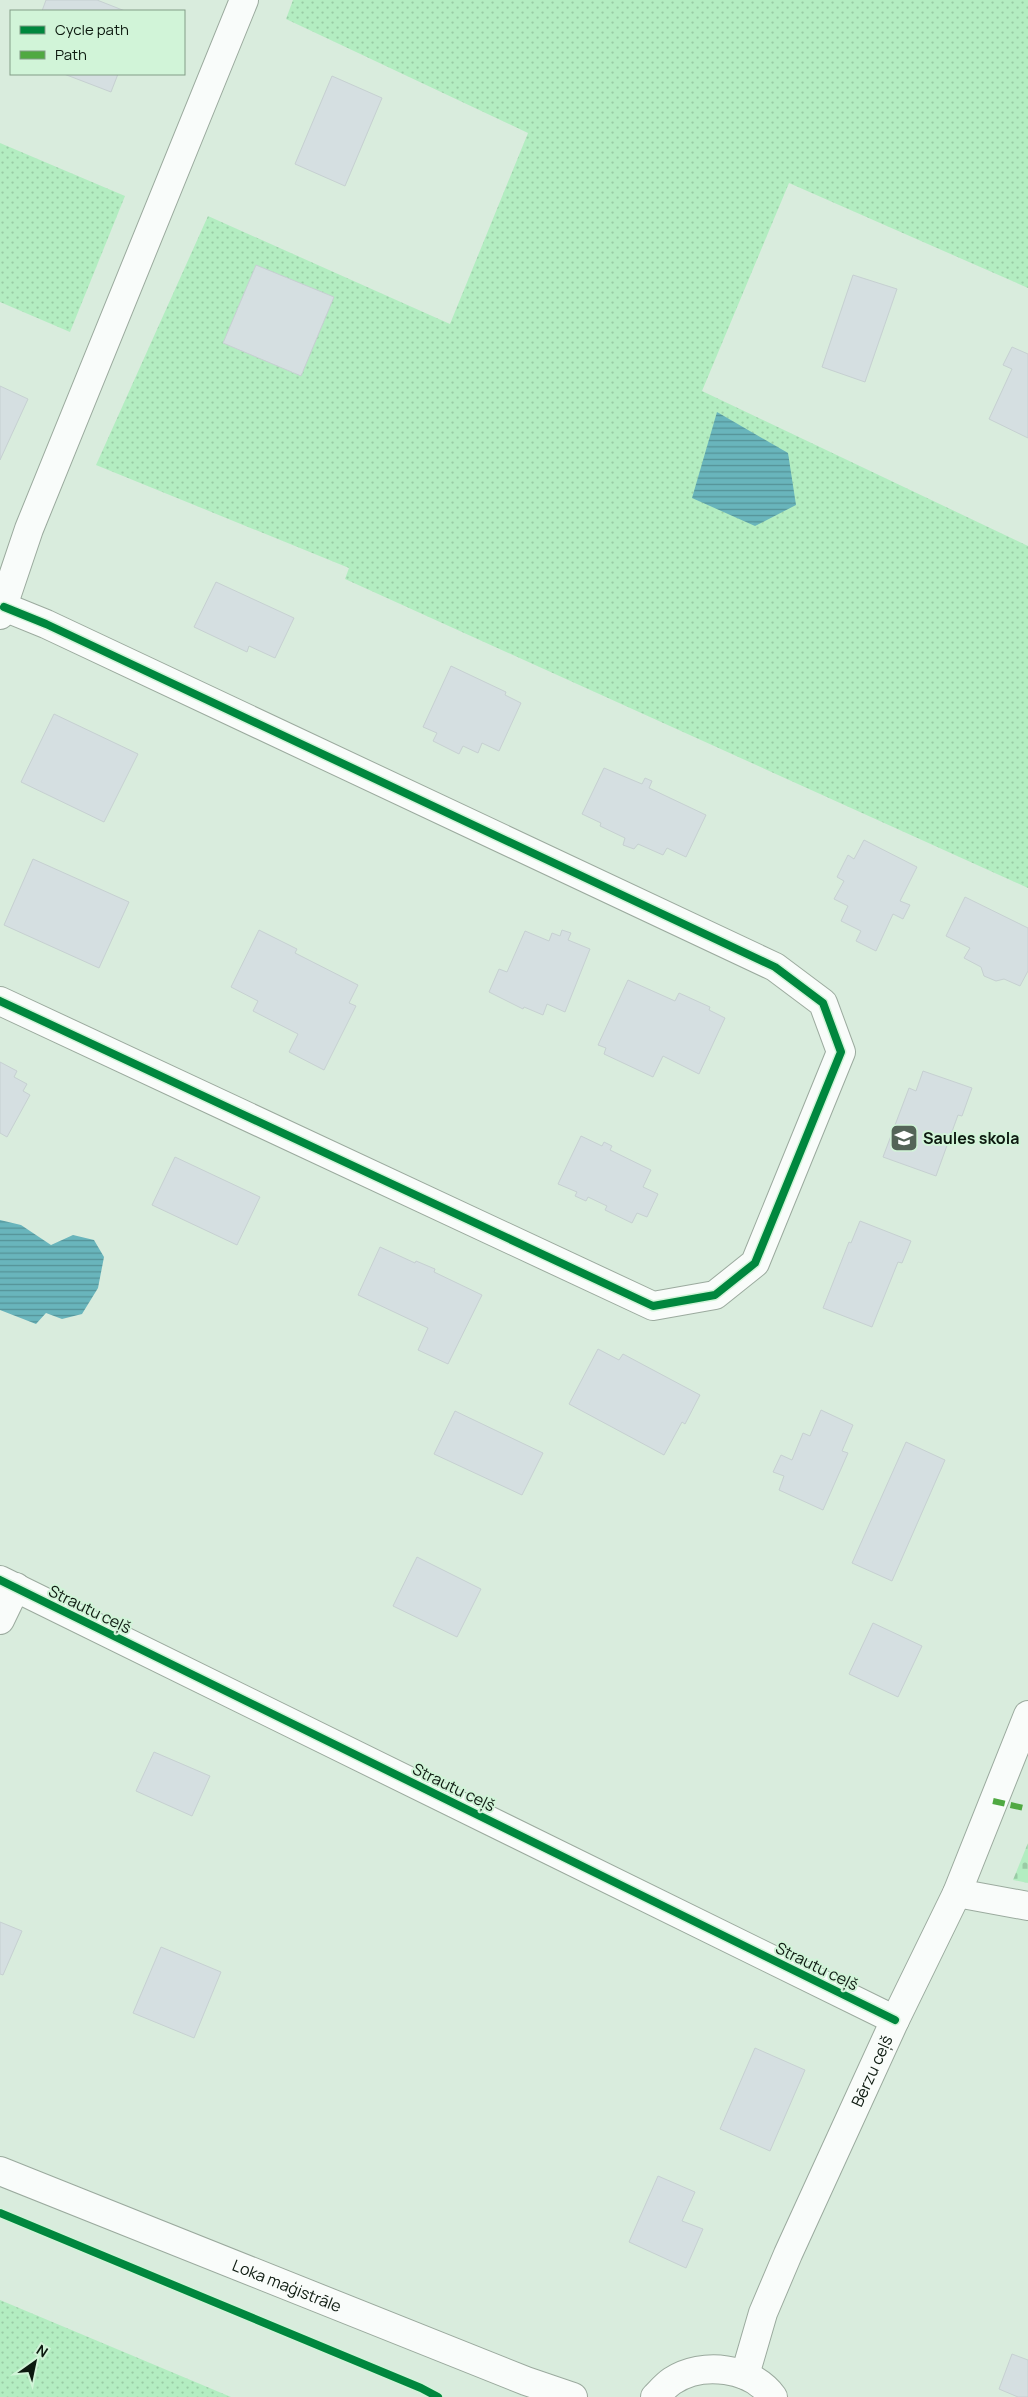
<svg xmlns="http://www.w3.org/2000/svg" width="1028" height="2397" font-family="Manrope,sans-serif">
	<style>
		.grass { fill: url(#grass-dots) }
		.cemetery { fill: url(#cemetery-stones) }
		.water { fill: url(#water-rules) }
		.building { fill: #d5dfe1; stroke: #c6d0d1 }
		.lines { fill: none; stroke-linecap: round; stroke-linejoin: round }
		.street-casing { stroke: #9baa9e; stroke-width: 30 }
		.secondary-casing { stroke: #9baa9e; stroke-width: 30 }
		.primary-casing { stroke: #9baa9e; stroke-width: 30 }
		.street { stroke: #f9fcfa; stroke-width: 28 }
		.secondary { stroke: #f9fcfa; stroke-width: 28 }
		.primary { stroke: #f9fcfa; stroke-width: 28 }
		.quiet { stroke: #50a942; stroke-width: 6; stroke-dasharray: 12 6; stroke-linecap: butt }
		.cycleway-casing { stroke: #d1f4d8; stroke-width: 11 }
		.cycleway { stroke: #00873e; stroke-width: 8 }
		.labels { text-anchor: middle; stroke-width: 4; stroke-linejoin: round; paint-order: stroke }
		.poi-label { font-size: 16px; font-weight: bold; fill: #0d1a10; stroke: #d1f4d8; text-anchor: start }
		.street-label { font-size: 16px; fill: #0d1a10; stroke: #d1f4d8 }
	</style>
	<defs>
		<pattern id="grass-dots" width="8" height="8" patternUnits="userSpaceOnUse" patternTransform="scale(1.25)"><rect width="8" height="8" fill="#b3edc1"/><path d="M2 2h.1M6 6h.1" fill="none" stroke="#99cba5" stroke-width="1.8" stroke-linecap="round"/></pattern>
		<pattern id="cemetery-stones" width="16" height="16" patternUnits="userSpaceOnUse" patternTransform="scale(1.25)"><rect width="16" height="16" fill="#b3edc1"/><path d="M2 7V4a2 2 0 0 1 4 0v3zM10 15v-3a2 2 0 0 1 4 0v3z" fill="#99cba5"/></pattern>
		<pattern id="water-rules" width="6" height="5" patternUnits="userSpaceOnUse" patternTransform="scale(1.25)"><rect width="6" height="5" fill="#69b5bc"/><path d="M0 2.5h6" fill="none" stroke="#559297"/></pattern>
	</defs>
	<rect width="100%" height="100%" fill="#d9ecdd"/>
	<!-- grass -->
	<g class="grass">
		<path d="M293,0H1028V288L789,183L702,391L1028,546V888L345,579L349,568L96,465L208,216L450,324L528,133L286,19Z"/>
		<path d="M0,143L125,196L70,332L0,302Z"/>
		<path d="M0,2300L231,2397H0Z"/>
	</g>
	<!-- cemetery -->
	<path class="cemetery" d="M1028,1843V1883L1013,1880Z"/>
	<!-- water -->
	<g class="water">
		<path d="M717,412L788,453L796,505L755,526L692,498Z"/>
		<path d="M0,1220L21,1225L51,1245L73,1235L94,1240L104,1257L98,1288L82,1314L62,1319L46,1313L36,1324L0,1310Z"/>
	</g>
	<!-- building -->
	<g class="building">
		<path d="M46,0H97L125,11H42Z"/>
		<path d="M64,74H118L111,92Z"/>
		<path d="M332,76L382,98L345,186L295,164Z"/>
		<path d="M256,265L334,297L301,376L223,343Z"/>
		<path d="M853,275L897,289L865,382L822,367Z"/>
		<path d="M1012,347L1028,354V438L989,419L1012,369L1003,365Z"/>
		<path d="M0,386L28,399L0,460Z"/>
		<path d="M216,582L294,618L275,658L249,646L247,652L194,627Z"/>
		<path d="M451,666L506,692L505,695L521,703L499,751L482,743L478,753L463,746L459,754L433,741L437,733L423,727Z"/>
		<path d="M54,714L138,754L104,822L21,782Z"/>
		<path d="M604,768L642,784L645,778L652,781L649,788L706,815L686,857L667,848L663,855L638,844L634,849L623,845L625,838L600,826L601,823L582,814Z"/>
		<path d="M864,840L917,867L900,901L910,905L903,919L893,914L876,951L856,941L861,931L841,921L848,906L834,899L844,881L837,877L848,855L854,859Z"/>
		<path d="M33,859L129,902L99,968L4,925Z"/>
		<path d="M965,897L1028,928V971L1020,986L1004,979L996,981L984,976L981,967L964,958L970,948L946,936Z"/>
		<path d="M259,930L297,949L295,953L358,985L349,1003L356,1006L324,1070L289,1052L298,1034L253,1011L258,1001L231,987Z"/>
		<path d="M562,930L571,933L568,940L590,949L565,1012L547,1004L543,1015L524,1007L523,1009L489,992L499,969L507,972L525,931L549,941L552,933L560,936Z"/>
		<path d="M628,980L675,1001L679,993L710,1007L709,1010L725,1018L699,1074L663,1056L653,1077L604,1054L606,1048L598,1045Z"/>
		<path d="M0,1062L17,1071L14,1077L27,1084L23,1091L30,1095L7,1137L0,1133Z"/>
		<path d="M923,1071L972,1088L962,1116L958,1115L936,1176L883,1157L909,1088L916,1091Z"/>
		<path d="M581,1136L602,1146L604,1142L612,1146L610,1150L651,1170L643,1187L658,1194L647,1217L637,1213L632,1223L605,1210L607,1206L588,1197L586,1201L575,1196L577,1192L558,1184Z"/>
		<path d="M175,1157L260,1197L237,1245L152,1205Z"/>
		<path d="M860,1221L911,1241L902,1263L898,1262L872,1327L823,1308L849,1242L851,1243Z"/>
		<path d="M380,1247L415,1263L416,1261L435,1269L434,1272L482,1295L448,1364L418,1350L428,1328L358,1295Z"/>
		<path d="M598,1349L619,1360L623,1354L700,1395L685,1424L682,1422L664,1455L569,1404Z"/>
		<path d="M821,1410L853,1425L842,1451L848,1453L823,1510L779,1490L784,1476L773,1472L781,1455L792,1460L803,1433L810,1436Z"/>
		<path d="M455,1411L543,1453L522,1495L434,1454Z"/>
		<path d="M906,1442L945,1460L892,1581L852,1563Z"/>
		<path d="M417,1557L481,1589L457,1637L393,1606Z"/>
		<path d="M873,1623L922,1646L898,1697L849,1674Z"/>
		<path d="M154,1752L210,1776L192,1816L136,1791Z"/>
		<path d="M0,1922L22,1931L3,1975L0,1974Z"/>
		<path d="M161,1947L221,1972L194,2038L133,2013Z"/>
		<path d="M755,2048L805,2070L770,2151L720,2129Z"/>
		<path d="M658,2176L695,2192L682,2221L703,2229L686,2268L629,2242Z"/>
		<path d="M1012,2354L1028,2360V2397H1018L999,2389Z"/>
	</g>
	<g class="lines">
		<defs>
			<g id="street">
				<path d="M0,615L29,529L244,0"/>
				<path d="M0,1001L653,1306L715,1295L755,1263L841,1052L823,1003L775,967L46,624L4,607"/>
				<path d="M0,1580L895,2020"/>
				<path d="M0,1620L16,1587"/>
				<path d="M957,1893L1028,1906"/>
			</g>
			<g id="secondary">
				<path id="s1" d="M745,2375L763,2313L788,2254L895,2020L957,1893L1028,1715"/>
			</g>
			<g id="primary">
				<path id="s2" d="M0,2171L526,2381L573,2397"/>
				<path d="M655,2397C660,2392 666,2385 672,2381C703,2361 751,2367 773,2397"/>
			</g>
		</defs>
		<!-- street casing -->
		<use href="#street" class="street-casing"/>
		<!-- secondary casing -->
		<use href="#secondary" class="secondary-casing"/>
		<!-- primary casing -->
		<use href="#primary" class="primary-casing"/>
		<!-- street -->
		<use href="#street" class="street"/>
		<!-- secondary -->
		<use href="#secondary" class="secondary"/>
		<!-- primary -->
		<use href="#primary" class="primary"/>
		<!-- quiet -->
		<path class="quiet" d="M993,1801L1028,1809"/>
		<defs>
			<g id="cycleway">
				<path d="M0,1001L653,1306L715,1295L755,1263L841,1052L823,1003L775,967L46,624L4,607"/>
				<path d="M0,1580L895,2020"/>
				<path d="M0,2213L421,2388L438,2397"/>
			</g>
		</defs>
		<!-- cycleway casing -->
		<use href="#cycleway" class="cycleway-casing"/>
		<!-- cycleway -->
		<use href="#cycleway" class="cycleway"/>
	</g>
	<!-- icons -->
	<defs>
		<symbol id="school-square" viewBox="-11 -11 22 22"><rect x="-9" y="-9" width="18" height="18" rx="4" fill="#546458" stroke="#d1f4d8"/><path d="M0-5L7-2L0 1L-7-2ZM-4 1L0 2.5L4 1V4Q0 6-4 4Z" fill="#fff"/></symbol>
	</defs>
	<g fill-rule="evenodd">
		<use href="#school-square" x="888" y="1122" width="32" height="32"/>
	</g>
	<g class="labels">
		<!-- poi labels -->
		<g class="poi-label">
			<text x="923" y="1144">Saules skola</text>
		</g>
		<!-- street labels -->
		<g class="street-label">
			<text transform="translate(90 1609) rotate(26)" y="6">Strautu ceļš</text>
			<text transform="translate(454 1787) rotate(26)" y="6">Strautu ceļš</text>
			<text transform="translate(817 1966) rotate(26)" y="6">Strautu ceļš</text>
			<text dy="6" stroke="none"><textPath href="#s1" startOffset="330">Bērzu ceļš</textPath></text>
			<text dy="6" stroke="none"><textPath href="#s2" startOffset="309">Loka maģistrāle</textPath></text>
		</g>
	</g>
	<!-- legend -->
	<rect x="10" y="10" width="175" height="65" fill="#d1f4d8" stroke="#839d88"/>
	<rect x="20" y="26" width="25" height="8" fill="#00873e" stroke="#839d88"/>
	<text x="55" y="35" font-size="15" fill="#0d1a10">Cycle path</text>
	<rect x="20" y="51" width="25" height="8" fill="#50a942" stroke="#839d88"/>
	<text x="55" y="60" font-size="15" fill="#0d1a10">Path</text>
	<!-- north arrow -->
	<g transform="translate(35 2362) rotate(33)" stroke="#d1f4d8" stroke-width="4" paint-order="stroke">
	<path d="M0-4L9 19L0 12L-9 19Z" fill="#0d1a10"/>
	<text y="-8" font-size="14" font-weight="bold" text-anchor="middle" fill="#0d1a10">N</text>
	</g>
</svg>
